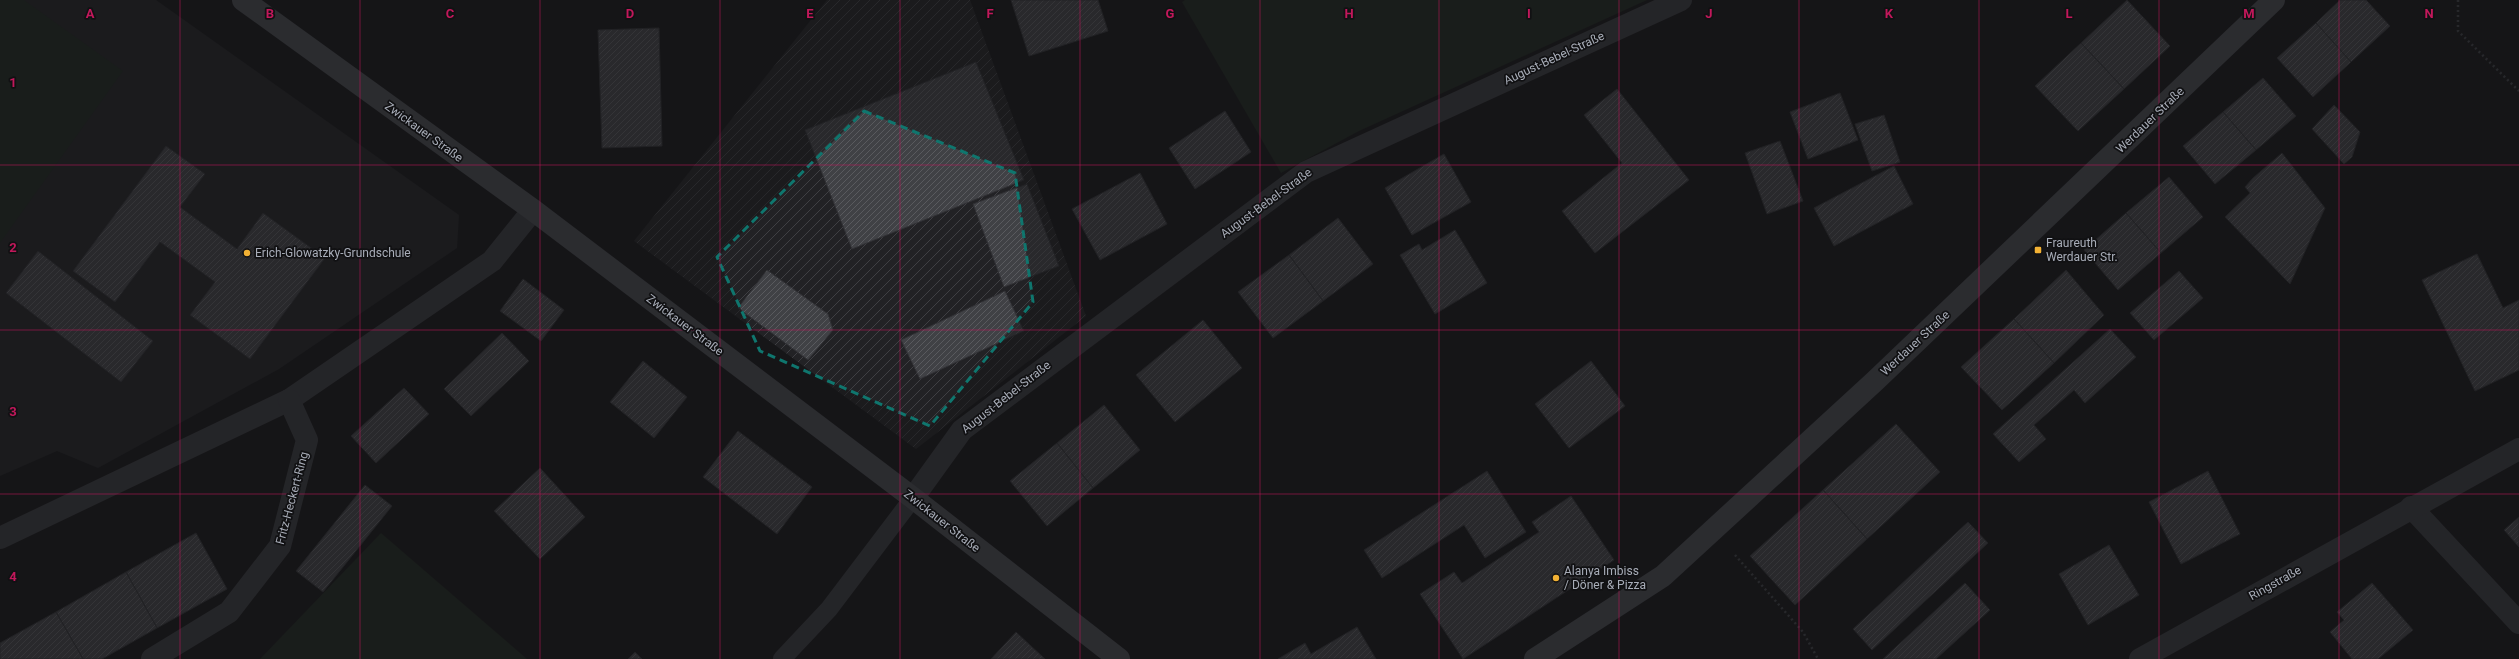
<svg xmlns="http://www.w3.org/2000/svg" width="2519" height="659" font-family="Roboto,sans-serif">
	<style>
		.built { fill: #222225 }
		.industrial { fill: url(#industrial-furrows) }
		.garden { fill: #1e261f }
		.building { fill: url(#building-hatch); stroke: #303034 }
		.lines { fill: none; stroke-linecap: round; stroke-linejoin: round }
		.path { stroke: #3d3f44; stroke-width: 2.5; stroke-dasharray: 2 3; stroke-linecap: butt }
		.lane { stroke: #37383d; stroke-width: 18 }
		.street { stroke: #37383d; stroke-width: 22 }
		.secondary { stroke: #45474d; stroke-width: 22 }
		.marked { fill: none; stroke: #0f766e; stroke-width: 3; stroke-dasharray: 8 5; stroke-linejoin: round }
		.grid { fill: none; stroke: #c2185b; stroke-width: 1; stroke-opacity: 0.55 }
		.poi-dot { fill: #f2b134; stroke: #111113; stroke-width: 1.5 }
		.labels { text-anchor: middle; stroke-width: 3.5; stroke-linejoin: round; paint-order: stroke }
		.street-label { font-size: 12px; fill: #a8adb8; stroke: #111113 }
		.poi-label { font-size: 12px; fill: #a8adb8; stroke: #111113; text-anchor: start }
		.grid-label { font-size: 13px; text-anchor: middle; font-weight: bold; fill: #c2185b; stroke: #111113; stroke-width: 3.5; stroke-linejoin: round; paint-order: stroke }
	</style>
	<defs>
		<pattern id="industrial-furrows" width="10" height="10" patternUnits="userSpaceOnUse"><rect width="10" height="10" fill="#222225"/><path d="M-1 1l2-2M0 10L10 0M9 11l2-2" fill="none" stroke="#3f3f43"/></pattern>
		<pattern id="building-hatch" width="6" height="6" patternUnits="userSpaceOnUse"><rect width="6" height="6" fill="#404145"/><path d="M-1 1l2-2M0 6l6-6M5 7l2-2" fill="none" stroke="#595a5e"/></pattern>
	</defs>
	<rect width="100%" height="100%" fill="#161618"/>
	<!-- built -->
	<path class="built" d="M0,0H156L459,215L457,248L279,369L98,468L57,451L0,476Z"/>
	<!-- industrial -->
	<path class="industrial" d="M827,0H970L1086,316L916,449L634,241Z"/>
	<!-- garden -->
	<g class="garden">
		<path d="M0,0H24L123,71L0,243Z"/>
		<path d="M1185,0H1647L1359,131L1281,173L1182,2Z"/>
		<path d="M381,533L527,659H260Z"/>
	</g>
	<!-- building -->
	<g class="building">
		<path d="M1011,0H1098L1108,31L1029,56Z"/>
		<path d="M2127,0L2170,46L2124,89L2081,43Z"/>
		<path d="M2340,0H2366L2390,26L2351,62L2316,23Z"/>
		<path d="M2316,23L2351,62L2313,97L2277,58Z"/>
		<path d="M659,28L662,146L602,148L598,30Z"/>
		<path d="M2081,43L2124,89L2078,131L2035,86Z"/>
		<path d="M976,62L1024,180L852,249L805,130Z"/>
		<path d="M2263,78L2296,116L2256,150L2223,112Z"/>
		<path d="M1617,89L1689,180L1595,253L1562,211L1622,163L1584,115Z"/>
		<path d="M1840,93L1858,140L1808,159L1790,112Z"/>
		<path d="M2334,105L2360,132L2352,157L2344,164L2312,129Z"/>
		<path d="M1225,111L1251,152L1195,189L1169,148Z"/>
		<path d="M2223,112L2256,150L2215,184L2183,146Z"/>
		<path d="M1884,115L1900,162L1872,171L1855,124Z"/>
		<path d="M1780,141L1803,201L1767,214L1745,153Z"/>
		<path d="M166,146L205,174L180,207L237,249L263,213L325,258L250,359L190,315L215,282L160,242L115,302L73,271Z"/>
		<path d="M2282,153L2325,208L2290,284L2225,217L2250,193L2245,187L2253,178Z"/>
		<path d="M1444,154L1471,202L1412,235L1385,188Z"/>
		<path d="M1894,166L1913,204L1834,246L1814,208Z"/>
		<path d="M1140,173L1167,224L1100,260L1072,209Z"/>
		<path d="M2169,177L2203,217L2161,253L2126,213Z"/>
		<path d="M1027,184L1059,266L1004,287L973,204Z"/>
		<path d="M2126,213L2161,253L2118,290L2084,250Z"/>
		<path d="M1338,218L1373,264L1323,301L1289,255Z"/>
		<path d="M1455,230L1487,283L1435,314L1400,255L1419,244L1422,250Z"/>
		<path d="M38,251L153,341L121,382L6,293Z"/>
		<path d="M2477,254L2503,308L2519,300V370L2475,391L2422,280Z"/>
		<path d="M1289,255L1323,301L1273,338L1238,292Z"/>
		<path d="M767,270L828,314L833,330L808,360L738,308Z"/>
		<path d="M2066,270L2104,315L2054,363L2014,319Z"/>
		<path d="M2179,271L2203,298L2154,340L2130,313Z"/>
		<path d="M523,279L564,310L541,341L500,311Z"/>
		<path d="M1005,291L1024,331L920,379L901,340Z"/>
		<path d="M2014,319L2054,363L2002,410L1961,367Z"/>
		<path d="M1203,320L1242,368L1175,422L1136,375Z"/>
		<path d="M2110,329L2136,357L2085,403L2074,390L2034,425L2046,439L2019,462L1993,434Z"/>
		<path d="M502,333L529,361L471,416L444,389Z"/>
		<path d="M643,361L687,397L654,438L610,402Z"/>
		<path d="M1591,361L1625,406L1569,448L1535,404Z"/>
		<path d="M404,388L429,414L376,463L351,436Z"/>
		<path d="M1104,405L1140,450L1093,488L1057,443Z"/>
		<path d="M1896,424L1940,472L1867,539L1823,490Z"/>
		<path d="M738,431L812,487L777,534L703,477Z"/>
		<path d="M1057,443L1093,488L1047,526L1010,481Z"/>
		<path d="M540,468L585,517L540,559L494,511Z"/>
		<path d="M1487,471L1526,532L1485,558L1464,525L1382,578L1364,550Z"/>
		<path d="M2208,471L2240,534L2181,564L2149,502Z"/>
		<path d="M365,485L392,506L323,592L296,571Z"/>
		<path d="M1823,490L1867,539L1795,605L1750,556Z"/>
		<path d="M1571,496L1614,560L1463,659L1420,594L1454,572L1462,583L1539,532L1532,522Z"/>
		<path d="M2519,517V547L2504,530Z"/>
		<path d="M1968,522L1988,543L1872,650L1853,629Z"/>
		<path d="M196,533L227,589L157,628L126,572Z"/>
		<path d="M2109,545L2139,595L2088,625L2059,574Z"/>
		<path d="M126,572L157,628L102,659H83L56,612Z"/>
		<path d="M1965,583L1990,610L1936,659H1883Z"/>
		<path d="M2372,583L2413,630L2378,659H2352L2330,632L2344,620L2337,612Z"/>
		<path d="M56,612L83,659H0V643Z"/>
		<path d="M1357,627L1376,659H1278L1305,643L1311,654Z"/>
		<path d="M1016,632L1045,659H991Z"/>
		<path d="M635,652L642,659H628Z"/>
	</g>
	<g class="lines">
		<!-- path -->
		<g class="path">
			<path d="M2458,0V31L2519,91"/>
			<path d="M1735,555L1803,632L1818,659"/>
		</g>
		<!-- lane -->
		<path class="lane" d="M782,659L829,609L913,498"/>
		<!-- street -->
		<g class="street">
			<path d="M913,498L962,430L1306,172L1681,0"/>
			<path d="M2411,507L2519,623"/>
			<path d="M0,538L289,400L492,261L533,210"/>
			<path d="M152,659L229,612L280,546L307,440L289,400"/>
			<path d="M2140,659L2519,449"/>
		</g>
		<!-- secondary -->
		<g class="secondary">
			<path d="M243,0L533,210L913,498L1119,659"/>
			<path d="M1535,659L1663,576L1875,381L2274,0"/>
		</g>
	</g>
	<!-- marked area -->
	<path d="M0 0H2519V659H0ZM864,111L1015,173L1033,302L930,426L760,351L717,257Z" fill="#161618" fill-opacity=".55" fill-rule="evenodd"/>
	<path class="marked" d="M864,111L1015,173L1033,302L930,426L760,351L717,257Z"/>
	<!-- grid -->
	<path class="grid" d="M180,0V659M360,0V659M540,0V659M720,0V659M900,0V659M1080,0V659M1260,0V659M1439,0V659M1619,0V659M1799,0V659M1979,0V659M2159,0V659M2339,0V659M0,165H2519M0,330H2519M0,494H2519"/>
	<!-- markers -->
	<g class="poi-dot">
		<rect x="2034" y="246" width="8" height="8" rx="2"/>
		<circle cx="247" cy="253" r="4"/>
		<circle cx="1556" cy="578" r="4"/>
	</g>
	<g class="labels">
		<!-- street labels -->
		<g class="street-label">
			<text transform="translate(1554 58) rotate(-25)" y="4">August-Bebel-Straße</text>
			<text transform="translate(2150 120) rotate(-44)" y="4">Werdauer Straße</text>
			<text transform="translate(424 132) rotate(36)" y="4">Zwickauer Straße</text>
			<text transform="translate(1266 203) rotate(-36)" y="4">August-Bebel-Straße</text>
			<text transform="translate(685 325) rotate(37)" y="4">Zwickauer Straße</text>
			<text transform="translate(1915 343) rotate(-43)" y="4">Werdauer Straße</text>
			<text transform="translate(1006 397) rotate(-38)" y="4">August-Bebel-Straße</text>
			<text transform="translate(292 498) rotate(-75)" y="4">Fritz-Heckert-Ring</text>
			<text transform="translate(942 521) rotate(38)" y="4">Zwickauer Straße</text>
			<text transform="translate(2275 583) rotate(-29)" y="4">Ringstraße</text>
		</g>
		<!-- poi labels -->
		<g class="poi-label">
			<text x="2046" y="247">Fraureuth<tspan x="2046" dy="14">Werdauer Str.</tspan></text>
			<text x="255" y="257">Erich-Glowatzky-Grundschule</text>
			<text x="1564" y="575">Alanya Imbiss<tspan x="1564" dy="14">/ Döner &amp; Pizza</tspan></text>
		</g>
	</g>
	<g class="grid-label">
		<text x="90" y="18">A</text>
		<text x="270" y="18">B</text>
		<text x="450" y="18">C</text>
		<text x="630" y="18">D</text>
		<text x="810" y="18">E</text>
		<text x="990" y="18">F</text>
		<text x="1170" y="18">G</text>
		<text x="1349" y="18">H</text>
		<text x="1529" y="18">I</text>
		<text x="1709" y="18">J</text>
		<text x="1889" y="18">K</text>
		<text x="2069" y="18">L</text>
		<text x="2249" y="18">M</text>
		<text x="2429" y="18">N</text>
		<text x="13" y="87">1</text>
		<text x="13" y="252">2</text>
		<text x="13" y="416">3</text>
		<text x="13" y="581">4</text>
	</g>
</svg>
